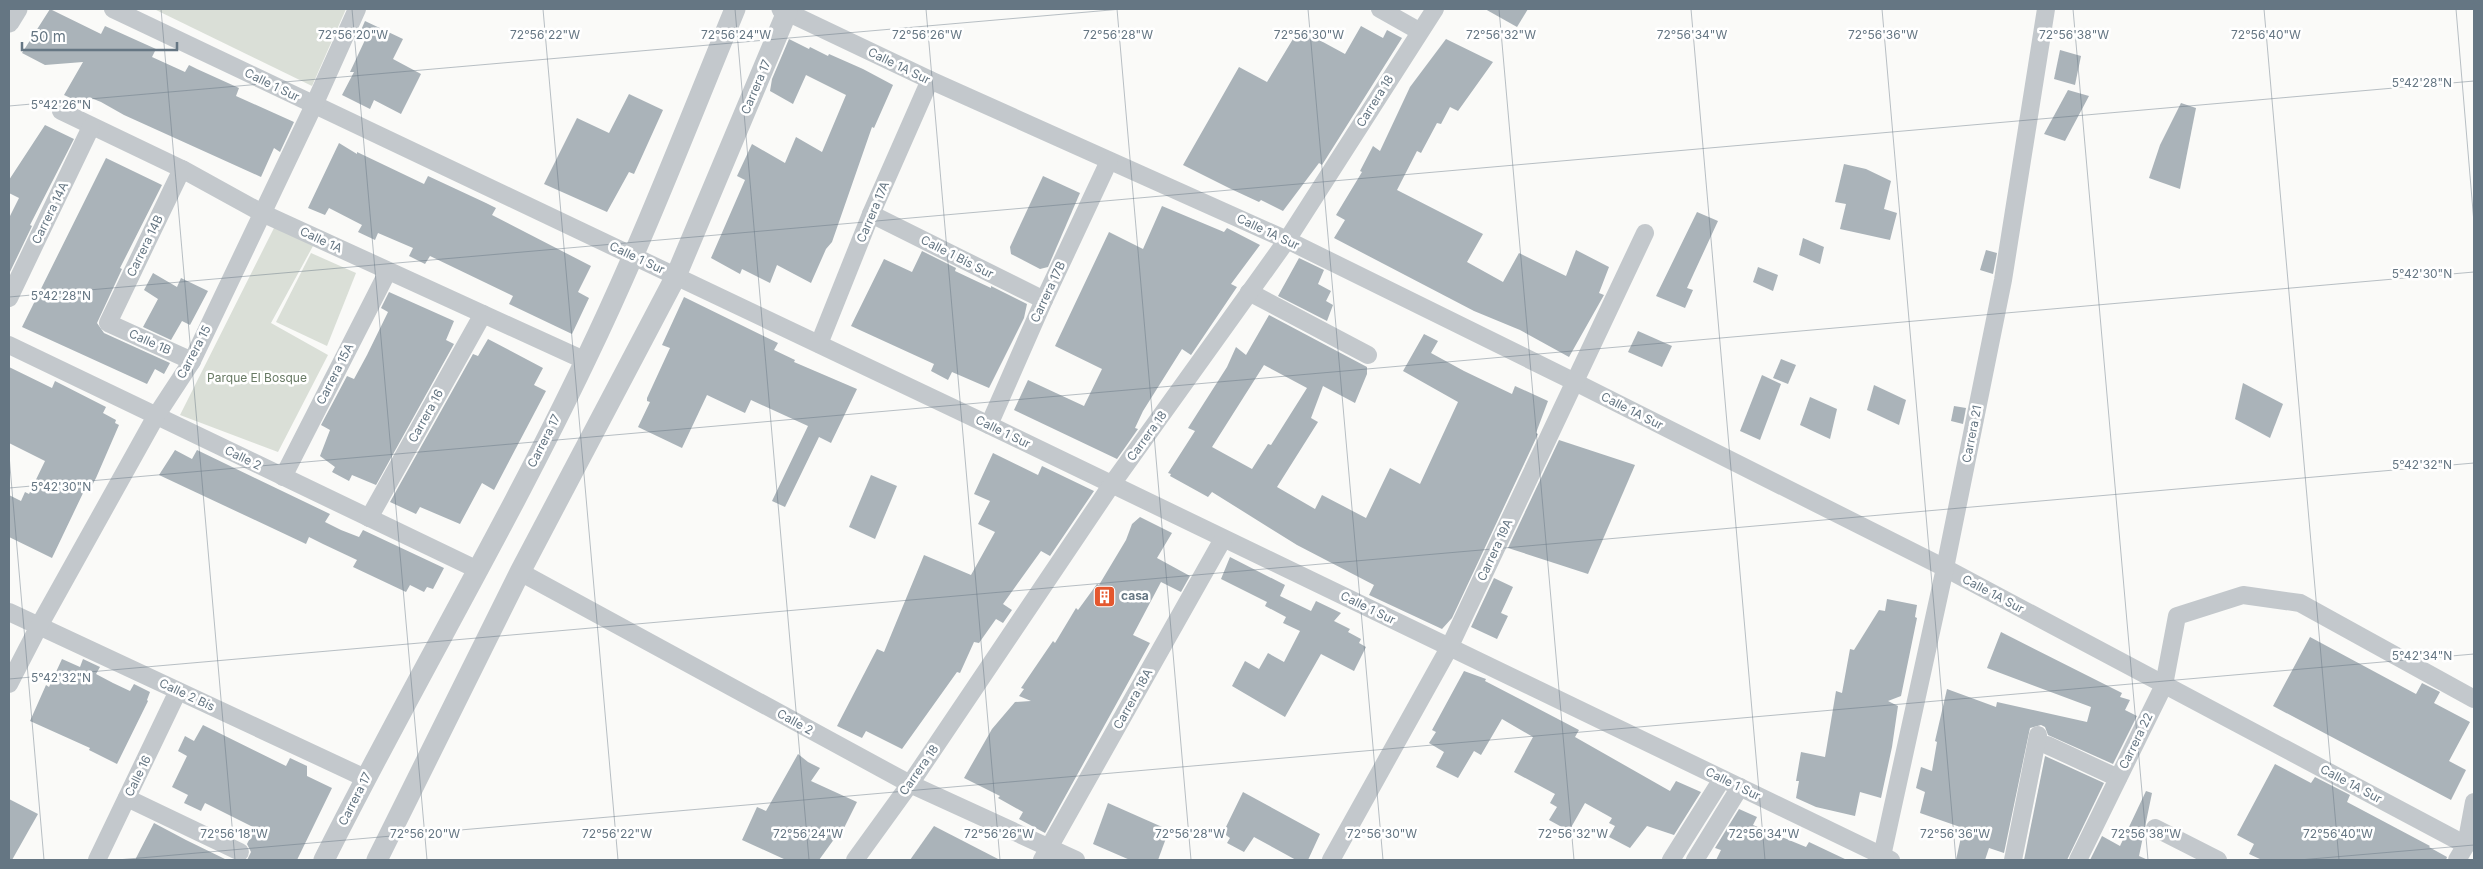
<svg xmlns="http://www.w3.org/2000/svg" width="2483" height="869" font-family="Inter,sans-serif">
	<style>
		.green { fill: #dadfd7 }
		.building { fill: #aab3b9; fill-rule: evenodd }
		.lines { fill: none; stroke-linecap: round; stroke-linejoin: round }
		.minor { stroke: #c3c8cc; stroke-width: 18 }
		.tertiary { stroke: #c3c8cc; stroke-width: 21 }
		.ticks { fill: none; stroke: #657683; stroke-width: 1; stroke-opacity: 0.45 }
		.labels { text-anchor: middle; stroke-width: 5; stroke-linejoin: round; paint-order: stroke }
		.street-label { font-size: 12px; fill: #657683; stroke: #fff }
		.park-label { font-size: 12px; fill: #687a64; stroke: #fff }
		.poi-label { font-size: 12px; font-weight: bold; fill: #657683; stroke: #fff; text-anchor: start }
		.ticks-label { font-size: 12px; text-anchor: middle; fill: #657683; stroke: #fff; stroke-width: 5; stroke-linejoin: round; paint-order: stroke }
	</style>
	<rect width="100%" height="100%" fill="#fafaf8"/>
	<!-- green -->
	<g class="green">
		<path d="M154,9H346L312,86Z"/>
		<path d="M275,226L313,246L271,323L328,355L278,452L180,415Z"/>
		<path d="M311,253L356,273L327,346L276,322Z"/>
	</g>
	<!-- building -->
	<g class="building">
		<path d="M50,9L101,34L105,26L156,49L152,57L185,72L189,65L197,69L239,88L236,96L294,122L280,152L274,148L261,177L124,115L101,102L91,98L88,106L64,95L83,62L45,65L22,53Z"/>
		<path d="M1485,9H1528L1517,27Z"/>
		<path d="M365,21L403,39L393,59L421,74L401,114L374,100L370,109L342,95L354,72H350L365,40L358,37Z"/>
		<path d="M1361,26L1383,38L1387,30L1402,38L1322,165L1319,163L1283,211L1261,200L1259,202L1231,189L1183,165L1239,67L1267,82L1299,29L1345,54Z"/>
		<path d="M789,39L809,49L810,47L828,56L829,54L863,69L893,85L874,128L872,127L832,242L826,249L811,283L777,265L770,283L742,269L740,274L711,258L745,180L737,176L752,144L785,163L796,137L822,152L846,95L806,75L793,104L770,91L772,79Z"/>
		<path d="M1446,39L1493,62L1458,111L1450,107L1441,124L1437,123L1421,153L1417,151L1397,190L1483,234L1467,262L1503,282L1519,253L1566,276L1576,250L1609,267L1599,293L1604,295L1569,357L1520,330L1474,311L1334,238L1345,220L1336,215L1362,172L1360,171L1373,146L1380,151L1410,87Z"/>
		<path d="M2060,50L2081,56L2075,85L2054,79Z"/>
		<path d="M2068,90L2089,96L2065,141L2044,134Z"/>
		<path d="M629,94L663,110L634,174L629,172L607,212L544,184L577,118L609,133Z"/>
		<path d="M2181,103L2196,108L2180,189L2149,178L2160,145Z"/>
		<path d="M45,125L74,139L30,225L32,226L9,274V218L19,198L9,193V180Z"/>
		<path d="M339,143L357,154V152L424,184L428,176L486,203L496,208L492,215L591,266L578,292L589,298L572,334L509,304L513,296L430,256L425,264L409,256L413,248L378,233L375,240L358,232L362,225L329,208L325,215L308,208Z"/>
		<path d="M106,158L162,185L120,268L122,269L97,323L104,333L170,363L164,374L155,369L147,384L22,327Z"/>
		<path d="M1844,164L1866,169L1891,181L1884,209L1897,213L1890,240L1840,229L1846,204L1835,202Z"/>
		<path d="M1043,176L1080,193L1048,267L1040,269L1011,254L1010,247Z"/>
		<path d="M1162,206L1224,232L1227,228L1260,245L1231,284L1237,287L1191,355L1182,349L1143,411L1135,428L1138,429L1117,459L1014,410L1028,380L1084,406L1102,369L1055,346L1109,232L1143,249Z"/>
		<path d="M1697,212L1718,221L1687,288L1693,290L1685,308L1656,296Z"/>
		<path d="M1803,238L1824,247L1820,264L1799,255Z"/>
		<path d="M1986,250L1997,253L1993,274L1980,270Z"/>
		<path d="M922,251L956,268L955,271L991,288V286L1027,304L1024,318L989,388L952,372L948,380L931,371L934,364L851,326L884,259L912,272Z"/>
		<path d="M1299,258L1324,270L1318,284L1331,291L1326,301L1333,305L1327,321L1278,296Z"/>
		<path d="M1758,267L1778,275L1773,291L1753,282Z"/>
		<path d="M153,273L177,287L181,278L208,291L190,325L182,321L171,340L143,327L158,299L144,290Z"/>
		<path d="M389,292L454,321L446,340L454,344L376,485L352,475L349,481L332,472L335,467L320,456L330,430L321,425L347,376L354,379L367,355L388,312L381,308Z"/>
		<path d="M684,297L778,343L774,350L795,360L794,362L857,389L831,443L819,437L785,507L772,501L808,426L751,400L745,413L707,395L682,448L638,427L650,402L647,401V398L670,348L662,345Z"/>
		<path d="M1269,315L1367,367V374L1355,403L1323,386L1311,418L1318,422L1277,487L1315,509L1322,495L1366,518L1390,468L1420,484L1458,402L1403,371L1424,334L1438,341L1431,353L1464,371L1512,394L1515,386L1548,401L1536,433L1538,434L1452,618L1442,629L1369,595L1374,585L1297,545L1212,492L1208,497L1170,476L1171,474L1168,473L1195,431L1188,428L1227,367L1236,347L1246,355ZM1264,365L1307,388L1271,445L1268,444L1252,469L1212,447Z"/>
		<path d="M1638,331L1672,346L1662,367L1628,352Z"/>
		<path d="M488,339L543,368L534,385L546,391L494,490L482,483L460,524L420,507L416,514L390,502L473,354L478,356Z"/>
		<path d="M1781,359L1796,365L1788,384L1773,378Z"/>
		<path d="M9,367L52,388L55,381L106,407L103,413L116,420L115,423L119,425L96,478L88,493L84,491L52,558L9,537V495L21,501L25,492L29,494L45,461L9,443Z"/>
		<path d="M1762,375L1781,384L1760,440L1740,431Z"/>
		<path d="M2243,383L2283,404L2270,438L2235,419Z"/>
		<path d="M1874,385L1906,400L1899,425L1867,410Z"/>
		<path d="M1810,397L1837,409L1830,439L1800,425Z"/>
		<path d="M1954,406L1966,408L1963,424L1951,421Z"/>
		<path d="M1559,440L1635,465L1588,574L1508,548Z"/>
		<path d="M175,450L192,459L197,450L330,514L325,522L341,530L359,537L363,530L444,568L433,589L427,587L424,592L410,585L406,592L353,567L357,560L323,544L309,537L306,544L159,475Z"/>
		<path d="M993,453L1038,475L1042,466L1094,491L1050,556L1041,551L1003,604L1012,610L1003,623L996,619L979,643L974,642L960,673L957,672L902,749L866,731L862,738L837,726L877,649L884,652L924,555L971,575L995,532L978,524L990,501L974,494Z"/>
		<path d="M871,475L897,486L875,539L849,527Z"/>
		<path d="M1140,517L1172,533L1157,558L1190,576L1181,592L1161,582L1133,635L1150,643L1045,833L1019,819L1023,812L998,798L1000,796L964,778L992,729L1015,702L1031,701L1019,696L1024,689L1021,688L1053,641L1055,643L1076,608L1078,610L1097,584L1099,585L1126,540L1132,524Z"/>
		<path d="M1230,557L1285,585L1280,596L1311,611L1316,601L1341,613L1334,621L1350,629L1348,632L1361,639L1359,643L1366,647L1354,671L1321,654L1285,717L1232,686L1245,661L1259,669L1268,653L1284,662L1300,631L1283,623L1286,617L1265,606L1267,602L1221,579Z"/>
		<path d="M1494,578L1513,587L1501,613L1508,616L1497,639L1471,627Z"/>
		<path d="M1887,599L1917,605L1915,617L1917,618L1901,696L1888,701L1898,706L1892,747L1881,798L1860,792L1855,816L1816,807L1796,798L1799,781H1796L1801,752L1825,757L1836,691L1842,693L1850,649L1854,650L1879,610L1885,611Z"/>
		<path d="M2001,632L2122,693L2120,697L2130,700L2125,710L2137,716L2113,764L2048,735L2045,727L2041,725L2030,728L2004,853L1989,848L1985,860H1956L1963,828L1920,813L1925,792L1916,788L1921,767L1932,771L1937,742L1935,741L1947,689L1996,707L1997,702L2087,722L2091,707L1987,668Z"/>
		<path d="M2310,637L2416,694L2422,683L2440,692L2434,703L2470,722L2449,761L2466,770L2451,800L2273,706Z"/>
		<path d="M62,659L80,667L83,659L100,667L96,674L113,683L130,691L134,684L150,692L147,700L148,701L117,764L89,750L90,748L30,721L46,685L49,687Z"/>
		<path d="M1464,671L1486,679L1485,681L1579,730L1575,737L1670,791L1676,781L1701,792L1674,835L1647,826L1630,848L1609,837L1615,826L1609,823L1612,818L1585,803L1569,831L1549,820L1557,807L1550,803L1555,794L1514,772L1533,737L1502,719L1481,755L1474,751L1458,778L1436,767L1444,752L1429,743L1436,732L1432,730Z"/>
		<path d="M203,725L286,766L290,758L307,766V776L332,788L297,860H247L251,852L247,844L255,828L205,803L201,811L184,803L188,795L172,787L187,756L178,751L185,736L194,741Z"/>
		<path d="M798,754L808,762L820,768L811,781L857,802L842,832L840,831L819,860H786L742,840L757,807L766,811Z"/>
		<path d="M2045,756L2104,783L2067,860H2024Z"/>
		<path d="M2275,764L2311,783L2315,777L2350,795L2347,802L2430,846L2429,847L2447,857L2446,860H2262L2249,854L2254,844L2237,835Z"/>
		<path d="M2146,791L2152,793L2139,856L2148,860H2090L2102,836L2120,846Z"/>
		<path d="M1243,792L1320,834L1308,860H1296L1254,837L1244,852L1227,843L1230,838L1223,833Z"/>
		<path d="M9,799L38,814L12,860H9Z"/>
		<path d="M1108,803L1169,830L1158,860H1130L1093,844Z"/>
		<path d="M1739,809L1757,817L1753,825L1806,847L1809,842L1847,860H1716L1721,850L1715,848Z"/>
		<path d="M154,823L186,840L227,860H135Z"/>
		<path d="M934,826L1000,860H910Z"/>
	</g>
	<g class="lines">
		<!-- minor -->
		<g class="minor">
			<path d="M113,9L989,425L1891,860"/>
			<path d="M1380,9L1419,31"/>
			<path d="M787,12L930,80L1287,240L1575,382L1945,568L2466,845"/>
			<path d="M61,111L182,169L262,213L586,361"/>
			<path d="M182,169L108,323L192,361"/>
			<path d="M871,214L1044,300"/>
			<path d="M1249,292L1368,355"/>
			<path d="M9,298L91,127"/>
			<path d="M819,344L871,214L930,80"/>
			<path d="M9,345L478,570"/>
			<path d="M989,425L1044,300L1109,161"/>
			<path d="M283,477L388,271"/>
			<path d="M369,518L483,314"/>
			<path d="M520,572L910,784L1076,860"/>
			<path d="M9,612L365,778"/>
			<path d="M9,684L39,626L156,416L192,361L314,105L357,9"/>
			<path d="M2047,745L2118,778"/>
			<path d="M127,798L240,852"/>
			<path d="M2155,828L2218,860"/>
			<path d="M1882,856L1945,568L2003,280L2046,9"/>
			<path d="M97,860L178,691"/>
			<path d="M855,860L910,784L1112,484L1287,240L1435,9"/>
			<path d="M1042,860L1223,539"/>
			<path d="M1331,860L1449,648L1645,233"/>
			<path d="M1671,860L1722,779"/>
			<path d="M1695,860L1740,787"/>
			<path d="M2013,860L2038,735"/>
			<path d="M2078,860L2164,685L2177,616L2243,595L2300,603L2474,699"/>
			<path d="M2457,860L2466,845L2474,802"/>
		</g>
		<!-- tertiary -->
		<g class="tertiary">
			<path d="M9,22L17,9"/>
			<path d="M324,860C408,692 505,529 586,359C641,245 687,126 735,9"/>
			<path d="M377,860L520,572L676,276L787,12L782,9"/>
		</g>
	</g>
	<!-- ticks -->
	<path class="ticks" d="M161,9L235,860M352,9L427,860M543,9L618,860M735,9L809,860M926,9L1000,860M1117,9L1191,860M1308,9L1383,860M1499,9L1574,860M1691,9L1765,860M1882,9L1956,860M2073,9L2148,860M2264,9L2339,860M2456,9L2474,223M9,106L1122,9M9,297L2474,81M9,455L44,860M9,488L2474,272M9,679L2474,463M117,860L2474,654M2299,860L2474,845"/>
	<!-- icons -->
	<defs>
		<symbol id="building-square" viewBox="-11 -11 22 22"><rect x="-9" y="-9" width="18" height="18" rx="4" fill="#e4572e" stroke="#fff"/><path d="M-4-6H4V6H1V3H-1V6H-4ZM-2.5-4.3h1.7v1.8h-1.7ZM.8-4.3h1.7v1.8H.8ZM-2.5-1h1.7V.8h-1.7ZM.8-1h1.7V.8H.8Z" fill="#fff"/></symbol>
	</defs>
	<g fill-rule="evenodd">
		<use href="#building-square" x="1092" y="584" width="25" height="25"/>
	</g>
	<g class="labels">
		<!-- street labels -->
		<g class="street-label">
			<text transform="translate(899 66) rotate(26)" y="4">Calle 1A Sur</text>
			<text transform="translate(272 85) rotate(26)" y="4">Calle 1 Sur</text>
			<text transform="translate(756 87) rotate(-67)" y="4">Carrera 17</text>
			<text transform="translate(1375 101) rotate(-58)" y="4">Carrera 18</text>
			<text transform="translate(873 212) rotate(-67)" y="4">Carrera 17A</text>
			<text transform="translate(50 213) rotate(-64)" y="4">Carrera 14A</text>
			<text transform="translate(1268 232) rotate(25)" y="4">Calle 1A Sur</text>
			<text transform="translate(321 240) rotate(25)" y="4">Calle 1A</text>
			<text transform="translate(145 246) rotate(-64)" y="4">Carrera 14B</text>
			<text transform="translate(957 257) rotate(27)" y="4">Calle 1 Bis Sur</text>
			<text transform="translate(637 258) rotate(25)" y="4">Calle 1 Sur</text>
			<text transform="translate(1048 292) rotate(-65)" y="4">Carrera 17B</text>
			<text transform="translate(150 342) rotate(24)" y="4">Calle 1B</text>
			<text transform="translate(194 352) rotate(-62)" y="4">Carrera 15</text>
			<text transform="translate(335 374) rotate(-63)" y="4">Carrera 15A</text>
			<text transform="translate(1632 411) rotate(27)" y="4">Calle 1A Sur</text>
			<text transform="translate(426 416) rotate(-61)" y="4">Carrera 16</text>
			<text transform="translate(1003 432) rotate(26)" y="4">Calle 1 Sur</text>
			<text transform="translate(1972 434) rotate(-79)" y="4">Carrera 21</text>
			<text transform="translate(1147 436) rotate(-54)" y="4">Carrera 18</text>
			<text transform="translate(544 441) rotate(-63)" y="4">Carrera 17</text>
			<text transform="translate(243 458) rotate(26)" y="4">Calle 2</text>
			<text transform="translate(1495 550) rotate(-65)" y="4">Carrera 19A</text>
			<text transform="translate(1993 594) rotate(28)" y="4">Calle 1A Sur</text>
			<text transform="translate(1368 608) rotate(26)" y="4">Calle 1 Sur</text>
			<text transform="translate(187 695) rotate(25)" y="4">Calle 2 Bis</text>
			<text transform="translate(1133 699) rotate(-61)" y="4">Carrera 18A</text>
			<text transform="translate(795 722) rotate(29)" y="4">Calle 2</text>
			<text transform="translate(2136 741) rotate(-64)" y="4">Carrera 22</text>
			<text transform="translate(919 770) rotate(-55)" y="4">Carrera 18</text>
			<text transform="translate(138 776) rotate(-64)" y="4">Calle 16</text>
			<text transform="translate(1733 784) rotate(26)" y="4">Calle 1 Sur</text>
			<text transform="translate(2351 784) rotate(28)" y="4">Calle 1A Sur</text>
			<text transform="translate(355 799) rotate(-63)" y="4">Carrera 17</text>
		</g>
		<!-- park labels -->
		<g class="park-label">
			<text x="257" y="382">Parque El Bosque</text>
		</g>
		<!-- poi labels -->
		<g class="poi-label">
			<text x="1121" y="600">casa</text>
		</g>
	</g>
	<g class="ticks-label">
		<text x="353" y="39">72°56'20"W</text>
		<text x="545" y="39">72°56'22"W</text>
		<text x="736" y="39">72°56'24"W</text>
		<text x="927" y="39">72°56'26"W</text>
		<text x="1118" y="39">72°56'28"W</text>
		<text x="1309" y="39">72°56'30"W</text>
		<text x="1501" y="39">72°56'32"W</text>
		<text x="1692" y="39">72°56'34"W</text>
		<text x="1883" y="39">72°56'36"W</text>
		<text x="2074" y="39">72°56'38"W</text>
		<text x="2266" y="39">72°56'40"W</text>
		<text x="2422" y="87">5°42'28"N</text>
		<text x="61" y="109">5°42'26"N</text>
		<text x="2422" y="278">5°42'30"N</text>
		<text x="61" y="300">5°42'28"N</text>
		<text x="2422" y="469">5°42'32"N</text>
		<text x="61" y="491">5°42'30"N</text>
		<text x="2422" y="660">5°42'34"N</text>
		<text x="61" y="682">5°42'32"N</text>
		<text x="234" y="838">72°56'18"W</text>
		<text x="425" y="838">72°56'20"W</text>
		<text x="617" y="838">72°56'22"W</text>
		<text x="808" y="838">72°56'24"W</text>
		<text x="999" y="838">72°56'26"W</text>
		<text x="1190" y="838">72°56'28"W</text>
		<text x="1382" y="838">72°56'30"W</text>
		<text x="1573" y="838">72°56'32"W</text>
		<text x="1764" y="838">72°56'34"W</text>
		<text x="1955" y="838">72°56'36"W</text>
		<text x="2146" y="838">72°56'38"W</text>
		<text x="2338" y="838">72°56'40"W</text>
	</g>
	<!-- border -->
	<rect width="2483" height="869" fill="none" stroke="#657683" stroke-width="20"/>
	<!-- scale -->
	<path d="M22 42v8h155v-8" fill="none" stroke="#657683" stroke-width="2.5"/>
	<text x="30" y="42" font-size="15" fill="#657683" stroke="#ffffff" stroke-width="4" paint-order="stroke">50 m</text>
</svg>
